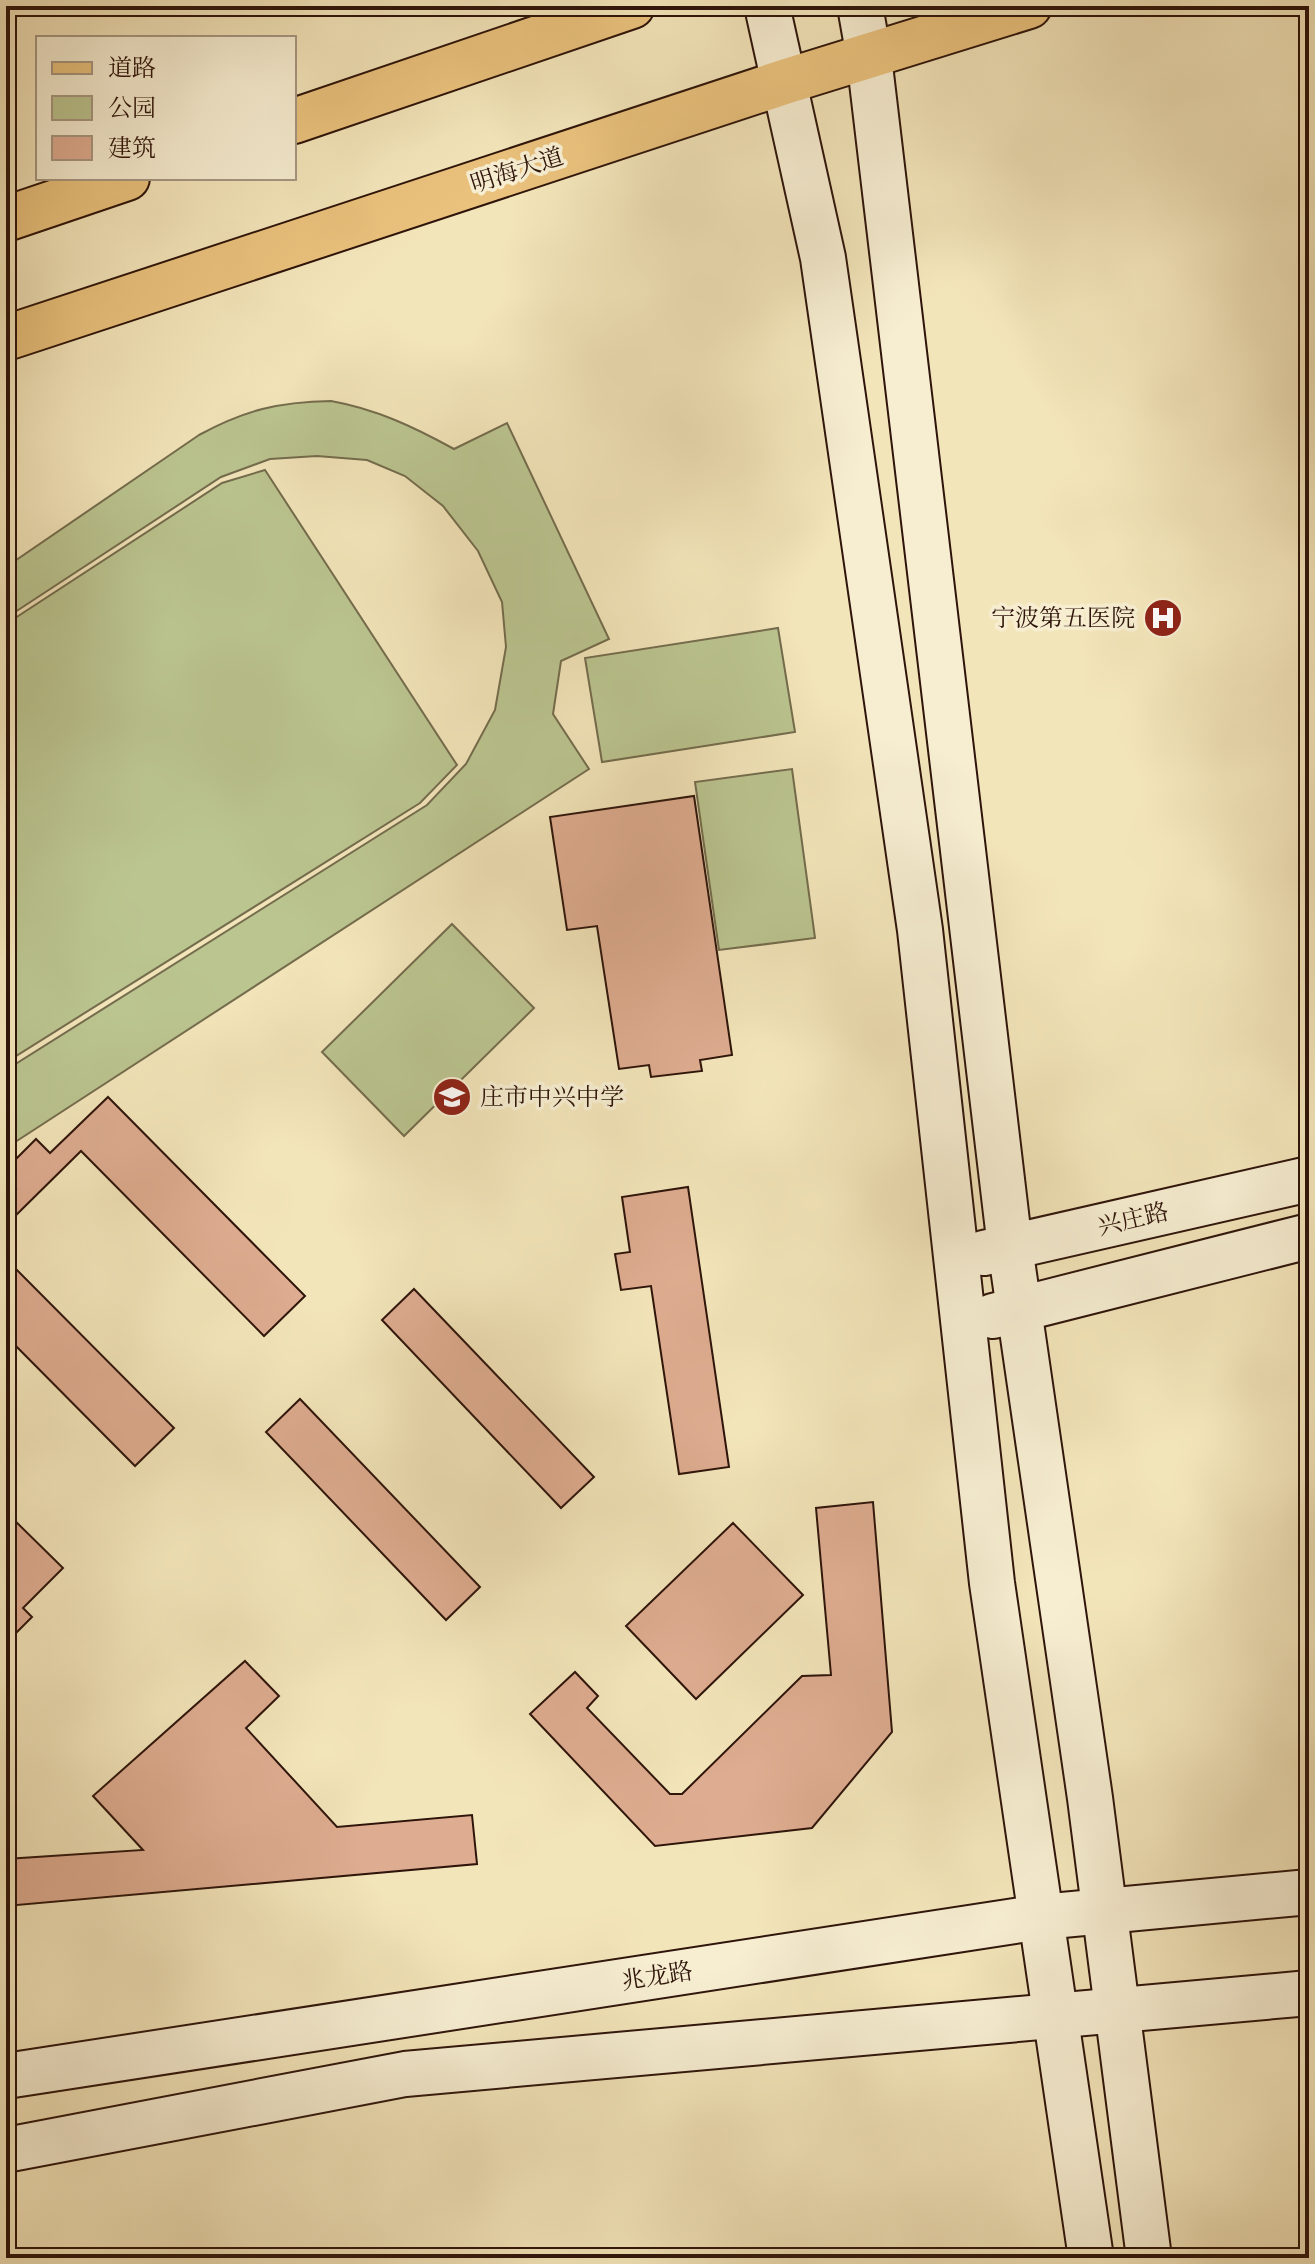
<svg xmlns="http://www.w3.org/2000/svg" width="1315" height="2264" font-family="'Gentium Book Plus','Noto Serif SC',serif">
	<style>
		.green { fill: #bbc590; stroke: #746c4d; stroke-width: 2 }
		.building { fill: #deac90; stroke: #2e140a; stroke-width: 2 }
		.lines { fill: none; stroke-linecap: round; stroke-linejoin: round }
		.secondary-casing { stroke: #2e140a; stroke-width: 48 }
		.primary-casing { stroke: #2e140a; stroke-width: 48 }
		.secondary { stroke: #f7eed2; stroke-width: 44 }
		.primary { stroke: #eac27d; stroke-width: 44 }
		.labels { text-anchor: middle; stroke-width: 7; stroke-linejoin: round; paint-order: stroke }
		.street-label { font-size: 24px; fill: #2e140a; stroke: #f7eed2 }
		.poi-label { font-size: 24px; fill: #2e140a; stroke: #f7eed2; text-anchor: end }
	</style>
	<rect width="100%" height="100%" fill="#f3e5ba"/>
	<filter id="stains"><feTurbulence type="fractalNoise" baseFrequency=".0025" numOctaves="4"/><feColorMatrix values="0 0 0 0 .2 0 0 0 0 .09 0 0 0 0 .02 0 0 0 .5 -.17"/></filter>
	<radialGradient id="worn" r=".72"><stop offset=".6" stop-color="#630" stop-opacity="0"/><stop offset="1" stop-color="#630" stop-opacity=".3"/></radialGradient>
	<!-- green -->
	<g class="green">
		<path d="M331,401C376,409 414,427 454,449L507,423L609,639L561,661L553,714L589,769L6,1148V1070L427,805L466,764L495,710L506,647L502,602L478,551L443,506L405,476L367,460L317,456L270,459L221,477L6,618V567L199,435C245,410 278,402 331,401Z"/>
		<path d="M265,470L457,765L420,803L16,1056L6,1059V624L222,483Z"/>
		<path d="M778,628L795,732L602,762L585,658Z"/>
		<path d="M792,769L815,938L719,950L695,782Z"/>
		<path d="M452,924L534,1008L404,1136L322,1052Z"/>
	</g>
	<!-- building -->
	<g class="building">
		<path d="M694,796L732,1055L700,1060L702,1071L651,1077L649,1065L619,1069L597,926L567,930L550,817Z"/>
		<path d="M108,1097L305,1296L264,1336L81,1151L6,1225V1199L16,1189L6,1179V1169L36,1139L50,1153Z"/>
		<path d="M688,1187L729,1467L679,1474L651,1286L621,1290L615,1254L630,1252L622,1197Z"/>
		<path d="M6,1259L174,1428L135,1466L6,1336Z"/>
		<path d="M414,1289L594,1477L561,1508L382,1320Z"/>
		<path d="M300,1399L480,1587L446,1620L266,1432Z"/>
		<path d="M1309,1422V1448L1303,1423Z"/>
		<path d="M873,1502L892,1732L812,1828L655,1846L530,1714L575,1672L598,1696L587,1708L670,1794H682L802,1676L831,1675L816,1508Z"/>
		<path d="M6,1512L63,1568L23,1608L32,1617L6,1643Z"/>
		<path d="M733,1523L803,1595L696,1699L626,1626Z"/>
		<path d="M245,1661L279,1696L246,1728L337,1827L472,1815L477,1864L6,1906V1859L143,1850L93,1796Z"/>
	</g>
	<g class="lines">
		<defs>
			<g id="secondary">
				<path d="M767,6L823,258L920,930L992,1583L1091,2258"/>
				<path d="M860,6L869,57L1010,1247L1090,1798L1149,2258"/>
				<path d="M984,1253L1309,1179"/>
				<path d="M993,1316L1309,1236"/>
				<path d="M6,2076L1041,1917L1309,1892"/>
				<path d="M6,2150L405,2074L1309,1993"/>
			</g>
			<g id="primary">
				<path d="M294,121L632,6"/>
				<path d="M6,219L127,178"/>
				<path d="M6,338L784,82L1029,6"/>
			</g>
		</defs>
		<!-- secondary casing -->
		<use href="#secondary" class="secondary-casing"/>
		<!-- primary casing -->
		<use href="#primary" class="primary-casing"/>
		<!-- secondary -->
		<use href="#secondary" class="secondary"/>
		<!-- primary -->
		<use href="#primary" class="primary"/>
	</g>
	<!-- icons -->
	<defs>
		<symbol id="hospital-disc" viewBox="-11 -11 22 22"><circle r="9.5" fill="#8f2418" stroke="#f7eed2"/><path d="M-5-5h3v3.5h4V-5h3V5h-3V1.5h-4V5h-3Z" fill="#fff"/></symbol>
		<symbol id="school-disc" viewBox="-11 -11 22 22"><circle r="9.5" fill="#8f2418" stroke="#f7eed2"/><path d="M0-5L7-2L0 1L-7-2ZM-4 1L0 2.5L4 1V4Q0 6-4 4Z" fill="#fff"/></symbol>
	</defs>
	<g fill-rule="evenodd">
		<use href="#hospital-disc" x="1141" y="596" width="44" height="44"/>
		<use href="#school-disc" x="430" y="1075" width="44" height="44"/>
	</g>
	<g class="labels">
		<!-- street labels -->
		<g class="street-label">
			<text transform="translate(517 170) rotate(-18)" y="8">明海大道</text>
			<text transform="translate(1133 1219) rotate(-13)" y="8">兴庄路</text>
			<text transform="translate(657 1976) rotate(-9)" y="8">兆龙路</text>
		</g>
		<!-- poi labels -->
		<g class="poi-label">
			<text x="1135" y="626">宁波第五医院</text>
			<text x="480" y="1105" text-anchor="start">庄市中兴中学</text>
		</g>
	</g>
	<!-- margin -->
	<rect width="1315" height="2264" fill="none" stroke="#f3e5ba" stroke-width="32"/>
	<rect x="8" y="8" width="1299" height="2248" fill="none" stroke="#2e140a" stroke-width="4"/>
	<rect x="16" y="16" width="1283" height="2232" fill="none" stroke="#2e140a" stroke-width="2"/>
	<!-- legend -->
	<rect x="36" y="36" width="260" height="144" fill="#f7eed2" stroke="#a79782" stroke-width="2"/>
	<rect x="52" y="62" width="40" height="12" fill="#eac27d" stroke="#a79782" stroke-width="2"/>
	<text x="108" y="76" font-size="24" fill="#2e140a">道路</text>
	<rect x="52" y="96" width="40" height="24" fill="#bbc590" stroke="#a79782" stroke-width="2"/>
	<text x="108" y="116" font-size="24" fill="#2e140a">公园</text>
	<rect x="52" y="136" width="40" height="24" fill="#deac90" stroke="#a79782" stroke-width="2"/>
	<text x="108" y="156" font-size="24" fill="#2e140a">建筑</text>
	<rect width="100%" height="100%" filter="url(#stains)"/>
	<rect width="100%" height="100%" fill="url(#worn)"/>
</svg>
